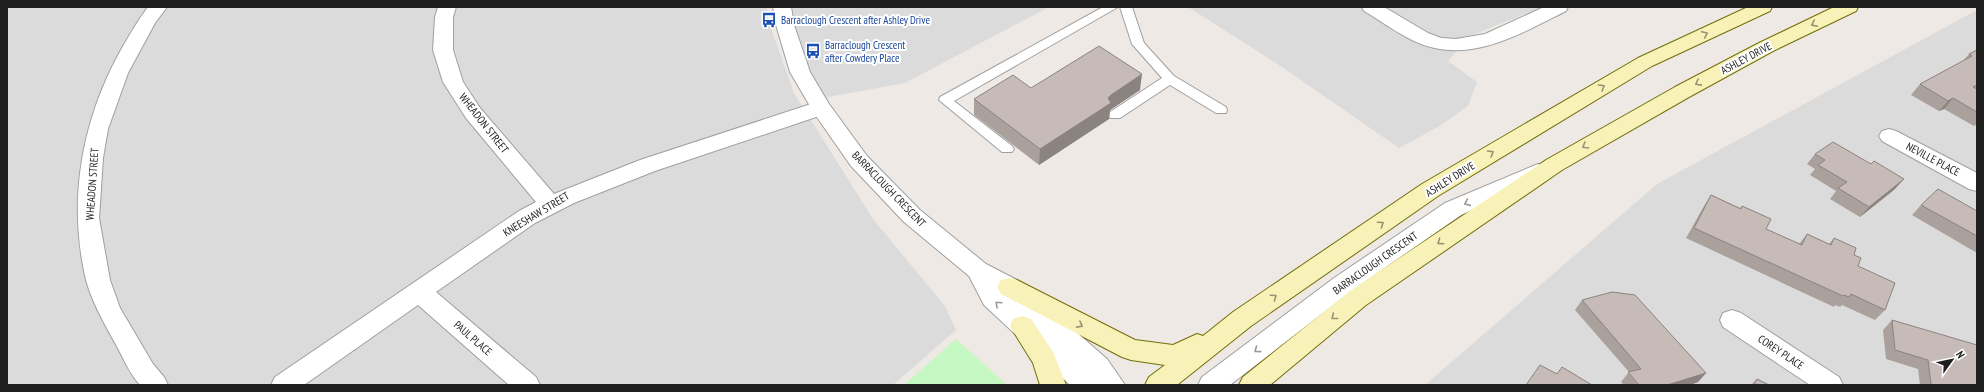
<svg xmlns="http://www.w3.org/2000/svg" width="1984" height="392" font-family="'PT Sans Narrow',sans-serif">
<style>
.residential{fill:#dcdbdb}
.park{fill:#c5f8c2}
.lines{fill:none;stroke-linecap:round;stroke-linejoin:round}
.service-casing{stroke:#9f9f9f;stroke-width:2}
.minor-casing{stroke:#9f9f9f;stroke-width:2}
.tertiary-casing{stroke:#9f9f9f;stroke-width:2}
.secondary-casing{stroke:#726f08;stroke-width:2}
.service{fill:#fff;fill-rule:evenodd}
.minor{fill:#fff;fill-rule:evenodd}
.tertiary{fill:#fff;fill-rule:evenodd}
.secondary{fill:#f8f2b9;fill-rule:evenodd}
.wall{fill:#aaa19d}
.shaded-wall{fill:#8b8380}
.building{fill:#c6bbb7;stroke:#8b8380}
.oneway{stroke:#969373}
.oneway2{stroke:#9a9a9a}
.labels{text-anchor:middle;stroke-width:4;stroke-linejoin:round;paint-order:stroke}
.transit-label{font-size:11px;fill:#164399;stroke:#fff;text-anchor:start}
.street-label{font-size:11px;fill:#1e1e1e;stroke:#fff}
</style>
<rect width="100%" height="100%" fill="#eee9e4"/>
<g class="residential">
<polygon points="7,7 767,7 768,20 794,93 873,219 945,306 956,330 893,385 7,385"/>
<polygon points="783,7 1049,7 905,83 816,99"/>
<polygon points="1188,7 1542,7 1468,37 1448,61 1477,82 1468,106 1438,127 1399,148 1282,67"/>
<polygon points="1977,10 1977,385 1425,385 1657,184"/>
</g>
<polygon class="park" points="956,339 1007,385 904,385"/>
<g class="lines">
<g class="service-casing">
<g id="service">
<polygon points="1103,7 1118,7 954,101 1012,146 1014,149 1012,152 1002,152 939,100 940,97"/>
<polygon points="1120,7 1132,7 1144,43 1174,76 1226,107 1227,110 1226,113 1216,113 1170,85 1120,118 1110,118 1108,115 1110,112 1162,78 1132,44"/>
</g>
</g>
<g class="minor-casing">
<g id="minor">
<path d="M148,7H167L155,23L128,73L108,129L103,158L99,218L110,280L120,308L153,364L164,377L168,385H140C129,373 123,357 115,343C104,323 92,302 86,280C67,200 82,119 122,48C130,34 138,20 148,7Z"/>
<polygon points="438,7 456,7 453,17 453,50 463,82 480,108 554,194 640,160 814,103 821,101 828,103 831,108 828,113 655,171 574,203 535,223 436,292 536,377 540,385 509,385 418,305 304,385 271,385 275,377 519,211 536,202 466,118 443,82 433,50 435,17"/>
<path d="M1362,7H1384L1428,33L1441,38L1456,39L1485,34L1544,7H1568L1566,11C1518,35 1467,66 1414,41C1397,33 1381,21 1364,11Z"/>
<polygon points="1889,129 1896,131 1977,173 1977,191 1969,189 1882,141 1879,136 1882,131"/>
<polygon points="1732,310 1741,313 1839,377 1843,385 1810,385 1723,327 1720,320 1723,313"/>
</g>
</g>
<g class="tertiary-casing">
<g id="tertiary">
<polygon points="773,7 791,7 794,25 810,72 829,104 867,156 920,210 986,264 1017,280 1107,359 1125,385 1070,385 984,305 969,276 904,222 851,166 814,113 790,72 776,25"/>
<polygon points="1538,164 1546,167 1549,172 1546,177 1461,215 1350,292 1230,385 1198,385 1202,377 1334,278 1445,203"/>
</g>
</g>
<g class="secondary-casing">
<g id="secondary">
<polygon points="1748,7 1772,7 1770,11 1652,66 1438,196 1251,326 1177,385 1145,385 1149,377 1165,365 1131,360 1122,357 1001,294 997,287 1001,280 1009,278 1017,280 1135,340 1173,345 1197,334 1203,336 1233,312 1422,184 1638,58"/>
<polygon points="1834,7 1858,7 1856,11 1773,51 1689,97 1562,170 1366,305 1270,385 1239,385 1243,377 1350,291 1546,160 1675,87 1759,43"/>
<polygon points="1022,316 1031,319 1053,352 1066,385 1040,385 1033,363 1010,326 1013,319"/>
</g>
</g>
<use href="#service" class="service"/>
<use href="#minor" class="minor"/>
<use href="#tertiary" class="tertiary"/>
<use href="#secondary" class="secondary"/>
</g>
<g class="wall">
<polygon points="1977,50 1977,124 1974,126 1944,109 1939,111 1911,95 1920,84 1963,61 1969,54"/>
<polygon points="1031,88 1140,90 1110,110 1109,119 1039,165 974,115 974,99"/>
<polygon points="1815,154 1895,189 1860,217 1830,199 1836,191 1810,175 1815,169 1807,164"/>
<polygon points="1711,195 1740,208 1742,206 1766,229 1799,244 1807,234 1829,244 1834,238 1854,255 1858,266 1885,310 1875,320 1842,305 1840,307 1835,305 1834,307 1686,238 1704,206"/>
<polygon points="1921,205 1977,211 1977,253 1912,215"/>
<polygon points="1582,300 1706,373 1698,382 1690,385 1624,385 1621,382 1629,372 1575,310"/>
<polygon points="1892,320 1977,385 1920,385 1918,369 1886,359 1883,330"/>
<polygon points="1757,379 1769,385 1751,385"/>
</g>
<g class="shaded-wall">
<polygon points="1142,74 1140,90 1110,110 1109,119 1039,165 1040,149 1108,98 1111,95"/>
<polygon points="1953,98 1944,109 1939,111 1948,101"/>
<polygon points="1904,179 1895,189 1860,217 1869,207"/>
<polygon points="1706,373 1698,382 1690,385 1667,385"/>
</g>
<g class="building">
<polygon points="1099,46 1142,74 1111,95 1108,98 1111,103 1040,149 974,99 1013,75 1031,88"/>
<polygon points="1977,50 1977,85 1973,87 1977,89 1977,112 1953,98 1948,101 1920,84 1972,56 1969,54"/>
<polygon points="1833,142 1871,164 1874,161 1904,179 1869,207 1838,188 1847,182 1818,165 1825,160 1815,154"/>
<polygon points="1938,189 1977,211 1977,236 1921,205"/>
<polygon points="1711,195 1741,209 1742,206 1771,219 1766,229 1802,245 1807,234 1831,245 1834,238 1856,248 1854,255 1861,258 1858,266 1895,283 1885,310 1851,294 1849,297 1844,295 1843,296 1694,228"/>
<polygon points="1612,292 1635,295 1706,373 1667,385 1639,385 1628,372 1641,369 1582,300"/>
<polygon points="1892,320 1977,345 1977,385 1935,385 1931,384 1928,360 1895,350"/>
<polygon points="1540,365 1557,374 1562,367 1592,385 1526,385"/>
<polygon points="1757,379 1769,385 1754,385"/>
</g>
<defs><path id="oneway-chevron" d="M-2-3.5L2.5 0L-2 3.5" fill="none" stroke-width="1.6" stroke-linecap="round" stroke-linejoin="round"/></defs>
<g class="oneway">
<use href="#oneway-chevron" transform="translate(1814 24) rotate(154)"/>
<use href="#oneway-chevron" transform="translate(1705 34) rotate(-25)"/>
<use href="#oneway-chevron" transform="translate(1698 83) rotate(152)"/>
<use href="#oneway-chevron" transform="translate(1602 87) rotate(-31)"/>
<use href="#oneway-chevron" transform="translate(1585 146) rotate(149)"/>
<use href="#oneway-chevron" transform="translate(1491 153) rotate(-31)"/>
<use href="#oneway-chevron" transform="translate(1381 224) rotate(-35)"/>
<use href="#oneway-chevron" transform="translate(1440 242) rotate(146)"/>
<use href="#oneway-chevron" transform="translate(1274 297) rotate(-35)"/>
<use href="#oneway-chevron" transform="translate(1334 317) rotate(141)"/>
<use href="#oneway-chevron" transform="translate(1080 325) rotate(28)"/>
</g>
<g class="oneway2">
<use href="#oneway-chevron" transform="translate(1467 203) rotate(156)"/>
<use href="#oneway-chevron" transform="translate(998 304) rotate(-137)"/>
<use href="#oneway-chevron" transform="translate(1257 350) rotate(143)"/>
</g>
<defs>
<g id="bus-bare" transform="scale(1.2)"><path d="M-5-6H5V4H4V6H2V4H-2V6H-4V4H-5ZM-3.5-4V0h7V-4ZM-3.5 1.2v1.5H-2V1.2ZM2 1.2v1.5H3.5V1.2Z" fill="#1a4fb4" stroke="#fff" stroke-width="2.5" paint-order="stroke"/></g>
</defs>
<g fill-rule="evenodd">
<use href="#bus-bare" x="769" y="20"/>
<use href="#bus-bare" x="813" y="51"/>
</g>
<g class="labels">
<g class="transit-label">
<text x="781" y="24">Barraclough Crescent after Ashley Drive</text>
<text x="825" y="49">Barraclough Crescent<tspan x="825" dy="13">after Cowdery Place</tspan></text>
</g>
<g class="street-label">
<text transform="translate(1746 58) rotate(-28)" y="4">ASHLEY DRIVE</text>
<text transform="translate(484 123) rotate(52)" y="4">WHEADON STREET</text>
<text transform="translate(1933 159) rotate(28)" y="4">NEVILLE PLACE</text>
<text transform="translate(1450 179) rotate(-32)" y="4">ASHLEY DRIVE</text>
<text transform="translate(92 184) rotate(-86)" y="4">WHEADON STREET</text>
<text transform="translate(889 189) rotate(46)" y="4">BARRACLOUGH CRESCENT</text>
<text transform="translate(536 214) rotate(-31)" y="4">KNEESHAW STREET</text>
<text transform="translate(1375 263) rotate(-35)" y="4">BARRACLOUGH CRESCENT</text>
<text transform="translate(473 338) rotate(41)" y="4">PAUL PLACE</text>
<text transform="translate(1781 352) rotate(34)" y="4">COREY PLACE</text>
</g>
</g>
<rect width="1984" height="392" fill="none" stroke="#1e1e1e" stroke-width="16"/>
<g transform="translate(1952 360) rotate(57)" stroke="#ffffff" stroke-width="3" paint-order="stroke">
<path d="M0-3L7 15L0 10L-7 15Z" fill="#1e1e1e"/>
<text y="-6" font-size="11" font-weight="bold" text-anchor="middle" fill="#1e1e1e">N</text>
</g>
</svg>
